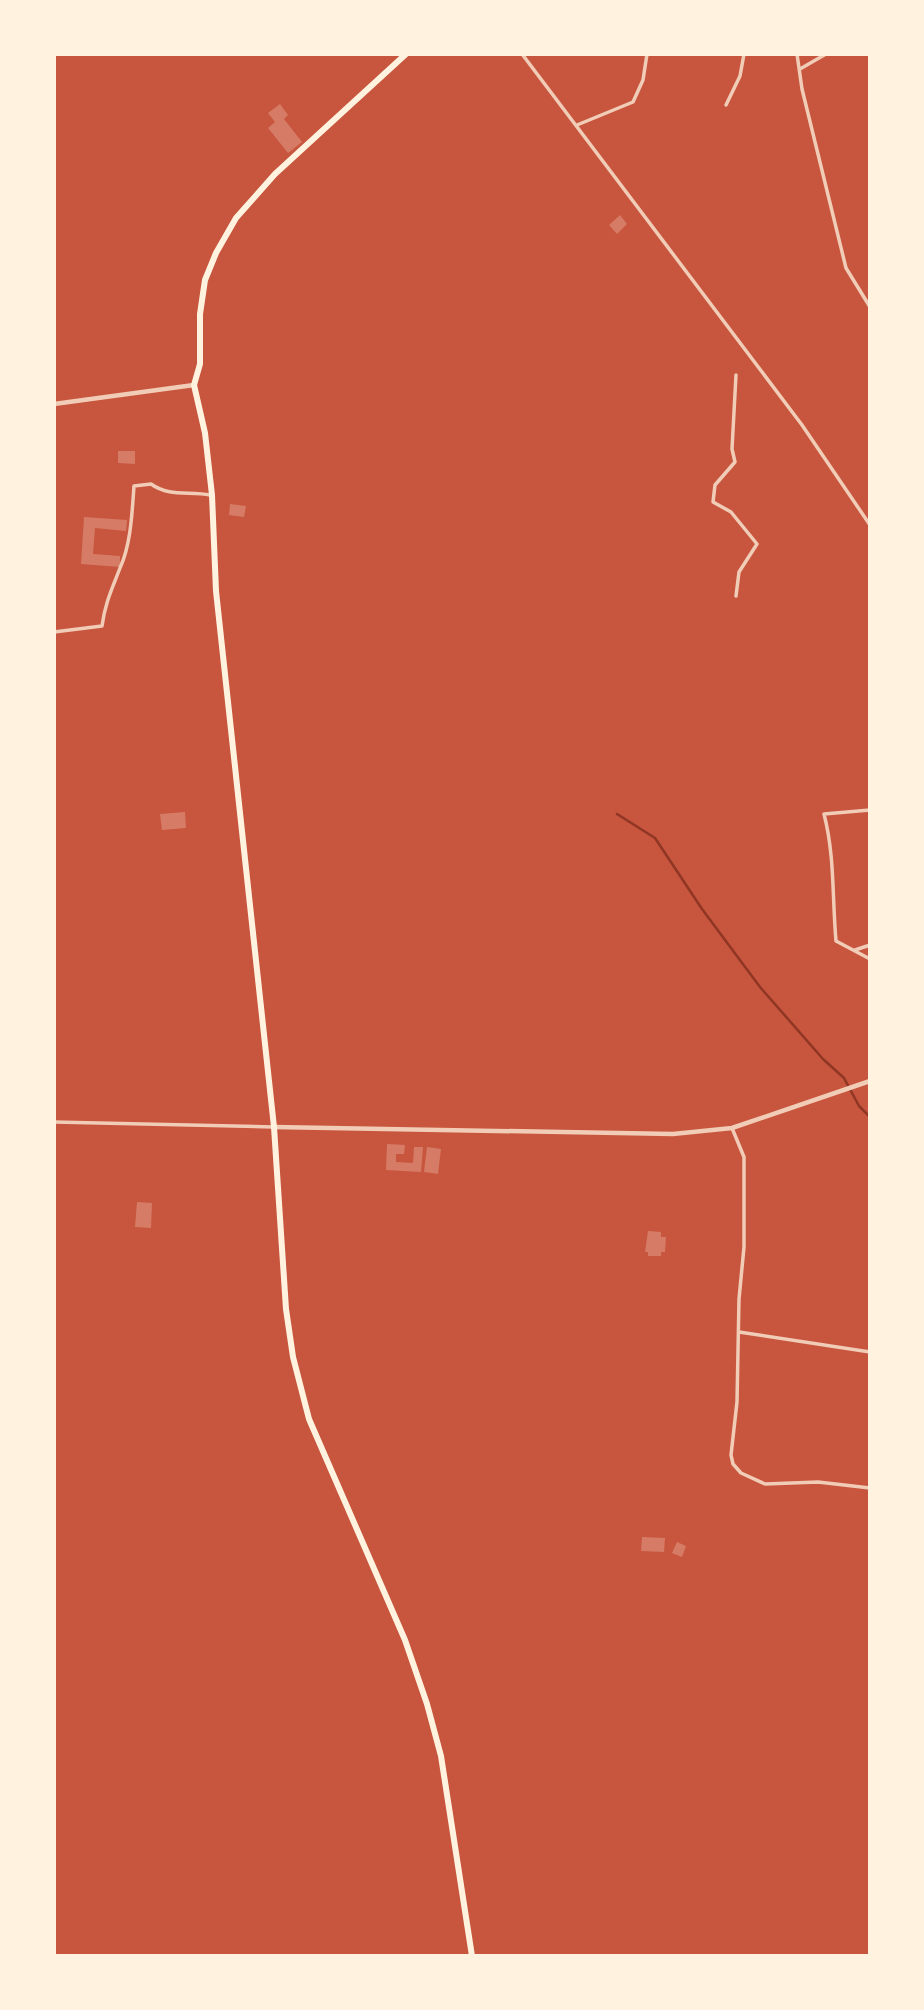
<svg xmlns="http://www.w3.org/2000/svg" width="924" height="2010" font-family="Helvetica,sans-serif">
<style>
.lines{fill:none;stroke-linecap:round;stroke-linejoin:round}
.stream{stroke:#8f3625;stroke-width:2.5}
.building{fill:#d67c66}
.minor{stroke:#f1ccb7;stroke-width:3.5}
.tertiary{stroke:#f1ccb7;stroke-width:4.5}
.trunk{stroke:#fff3e0;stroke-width:6}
</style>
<rect width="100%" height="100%" fill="#c8553d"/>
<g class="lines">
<polyline class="stream" points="617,814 655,838 702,909 760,987 823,1059 844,1078 859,1106 870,1117"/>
</g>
<g class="building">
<polygon points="280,104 288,115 284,119 302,142 288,153 268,128 275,122 268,113"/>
<polygon points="620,215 627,224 617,234 609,225"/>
<polygon points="118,451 135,451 135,464 118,463"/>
<polygon points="230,504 246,506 244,517 229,515"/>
<polygon points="84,517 127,520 126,531 95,528 93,554 120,556 120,567 81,564"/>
<polygon points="185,812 186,828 162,830 160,814"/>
<polygon points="387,1144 405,1145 404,1154 396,1154 396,1162 413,1163 414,1147 423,1147 421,1172 386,1170"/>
<polygon points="427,1147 441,1149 438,1174 424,1172"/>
<polygon points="137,1202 152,1203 151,1228 135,1227"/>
<polygon points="648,1231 661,1232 661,1237 666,1237 665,1252 661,1252 661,1256 648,1256 648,1252 645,1252"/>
<polygon points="642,1537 665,1538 664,1552 641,1551"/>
<polygon points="677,1542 686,1546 682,1557 672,1553"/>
</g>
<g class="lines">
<g class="minor">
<polyline points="522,54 802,425 870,525"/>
<polyline points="797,54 802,89 846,268 870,307"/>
<polyline points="800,69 826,54"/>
<polyline points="726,105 740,76 744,54"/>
<polyline points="577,125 633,102 643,80 647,54"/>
<polyline points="736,375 732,449 735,462 715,485 713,502 731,512 757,544 739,572 736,596"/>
<path d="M54,632L102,626C105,603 112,589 120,568C131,544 132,513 134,486L151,484C169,497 189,491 210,495"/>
<path d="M870,810L824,814C835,857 832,896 836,941L870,959"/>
<polyline points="855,950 870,945"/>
<polyline points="54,1122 273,1127"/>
<polyline points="732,1128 744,1157 744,1247 739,1299 737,1402 731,1455 733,1464 741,1473 765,1484 818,1482 870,1488"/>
<polyline points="739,1332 870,1352"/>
</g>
<g class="tertiary">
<polyline points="54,404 194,385"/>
<polyline points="274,1127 673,1134 732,1128 870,1081"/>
</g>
<polyline class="trunk" points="406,54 275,174 236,218 216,253 205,280 200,314 200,364 194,385 205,433 212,495 216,591 274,1127 286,1309 293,1357 309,1419 405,1640 427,1704 441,1756 472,1956"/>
</g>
<rect width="924" height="2010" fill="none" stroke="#fff3e0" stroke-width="112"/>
</svg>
